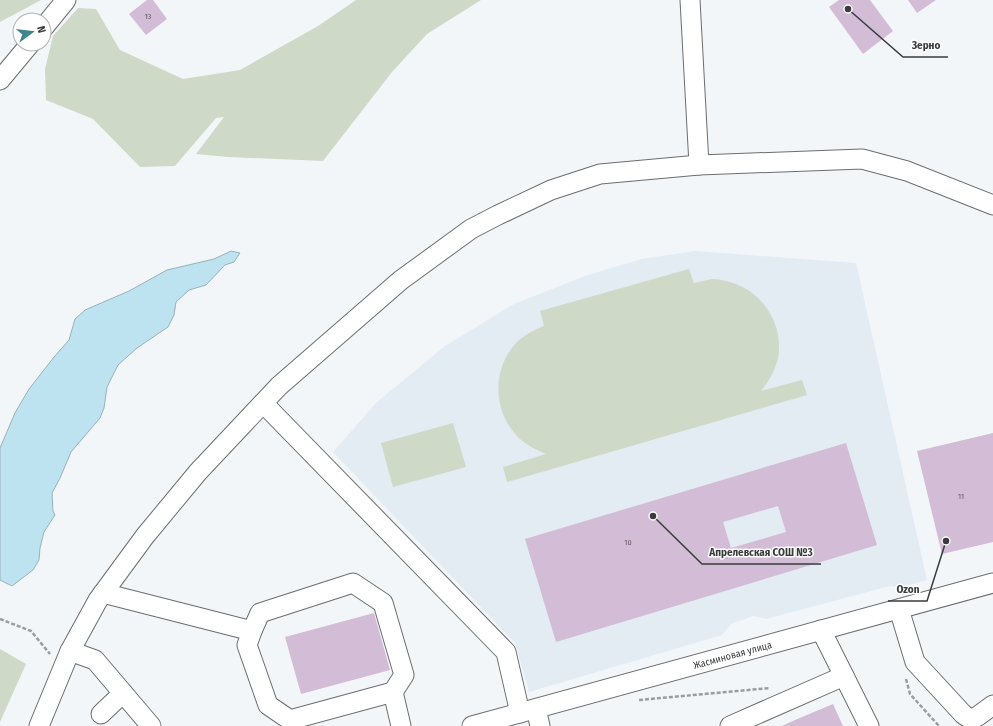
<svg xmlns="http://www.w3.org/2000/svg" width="993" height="726" font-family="'Fira Sans Condensed',sans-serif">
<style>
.built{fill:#e3ebf3}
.green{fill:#ced9c7}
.water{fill:#bde3f0;stroke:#96b1ba}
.building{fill:#d2bcd6;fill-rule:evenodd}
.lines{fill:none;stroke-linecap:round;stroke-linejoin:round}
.minor-casing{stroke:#6b6d70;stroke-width:21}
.path{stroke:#9a9c9e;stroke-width:2.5;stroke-dasharray:4 2;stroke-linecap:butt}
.minor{stroke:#fff;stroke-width:19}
.labels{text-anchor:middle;stroke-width:3;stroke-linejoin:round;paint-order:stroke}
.number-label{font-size:8px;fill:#605b62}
.street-label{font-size:10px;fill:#3a3b3c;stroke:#fff}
.leader{fill:none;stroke:#3a3b3c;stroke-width:1.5}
.callout-dot{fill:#3a3b3c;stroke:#fff;stroke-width:1.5}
.callout-label{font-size:11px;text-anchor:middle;font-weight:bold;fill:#3a3b3c;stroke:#fff;stroke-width:3;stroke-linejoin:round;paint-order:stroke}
</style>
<rect width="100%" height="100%" fill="#f3f6f9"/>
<polygon class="built" points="695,251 856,263 927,580 902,587 890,586 766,619 753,616 731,624 722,635 529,692 515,643 333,452 377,402 445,346 514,304 585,276 641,259"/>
<g class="green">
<polygon points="0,0 41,0 0,22"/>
<polygon points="356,0 481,0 427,34 392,72 323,161 228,157 196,154 224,117 216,118 175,166 140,167 93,119 46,100 45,69 53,36 78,8 96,9 120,50 183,79 240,70 318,26"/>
<path d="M689,269L694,283C699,282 706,280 712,279C719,279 726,281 733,283C764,293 784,326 778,358C775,371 769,381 761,391L802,380L807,395L507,482L503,467L546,454C537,450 528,446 520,439C493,414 491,370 516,343C524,335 534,330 544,326L540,311Z"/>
<polygon points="453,423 466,467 393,487 381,443"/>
<polygon points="0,649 26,664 0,722"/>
</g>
<polygon class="water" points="231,251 240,253 234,262 225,265 206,285 189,290 176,302 174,315 168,327 137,348 118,365 107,387 104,408 100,418 71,452 60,478 52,493 53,511 55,515 44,532 40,548 39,560 33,570 12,586 0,580 0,448 15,413 29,389 54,357 69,340 75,319 85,310 129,291 167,270 214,259"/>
<g class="building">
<polygon points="147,0 153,0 167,19 146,35 129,14"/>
<polygon points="839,0 870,0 893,31 863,54 829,7"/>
<polygon points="908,0 936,0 917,13"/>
<polygon points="993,433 993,542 942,554 917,451"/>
<path d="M846,443L877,545L556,642L525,539ZM778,506L786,532L731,548L723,522Z"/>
<polygon points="374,613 390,670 301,694 285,637"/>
<polygon points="833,704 843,726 782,726 795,720"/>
</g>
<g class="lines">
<g class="minor-casing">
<g id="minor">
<polyline points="690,0 699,165 862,159 907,171 993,205"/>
<polyline points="44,27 66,0"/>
<polyline points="0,80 30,44"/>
<polyline points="263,403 506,652 520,713"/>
<polygon points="353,583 383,603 404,675 393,692 290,720 268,705 247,645 252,631 260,613"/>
<polyline points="103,593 252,631"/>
<polyline points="899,609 915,662 963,714 967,717 973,719 978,716 993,705"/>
<polyline points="821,630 869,726"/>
<polyline points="70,651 95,660 151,726"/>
<polyline points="393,692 401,726"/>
<polyline points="536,709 540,726"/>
<polyline points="101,714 123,693"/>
<polyline points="39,726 70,651 98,600 145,536 198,472 279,386 401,280 471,229 498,215 551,190 600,174 699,165"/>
<path id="s1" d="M472,726L993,583"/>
<polyline points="730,726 844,676"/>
</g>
</g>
<g class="path">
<polyline points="0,619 31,631 50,654"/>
<polyline points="906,679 910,694 939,726"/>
<polyline points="639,700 770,688"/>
</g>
<use href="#minor" class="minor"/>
</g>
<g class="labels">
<g class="number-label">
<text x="148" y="19">13</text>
<text x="961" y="499">11</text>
<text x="628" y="545">10</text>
</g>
<g class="street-label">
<text dy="4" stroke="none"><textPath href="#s1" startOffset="270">Жасминовая улица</textPath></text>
</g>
</g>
<path class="leader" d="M848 9L903 57H948M653 516L702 564H821M946 541L927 601H888"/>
<g class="callout-dot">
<circle cx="848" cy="9" r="4"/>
<circle cx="653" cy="516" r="4"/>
<circle cx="946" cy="541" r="4"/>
</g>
<g class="callout-label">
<text x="926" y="49">Зерно</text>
<text x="761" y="556">Апрелевская СОШ №3</text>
<text x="908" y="593">Ozon</text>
</g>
<g transform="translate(32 32) rotate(75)"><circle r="19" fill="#ffffff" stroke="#b0b1b1"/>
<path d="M0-3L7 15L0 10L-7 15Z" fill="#3e868c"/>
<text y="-6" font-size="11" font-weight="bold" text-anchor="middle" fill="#3a3b3c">N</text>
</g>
</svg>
